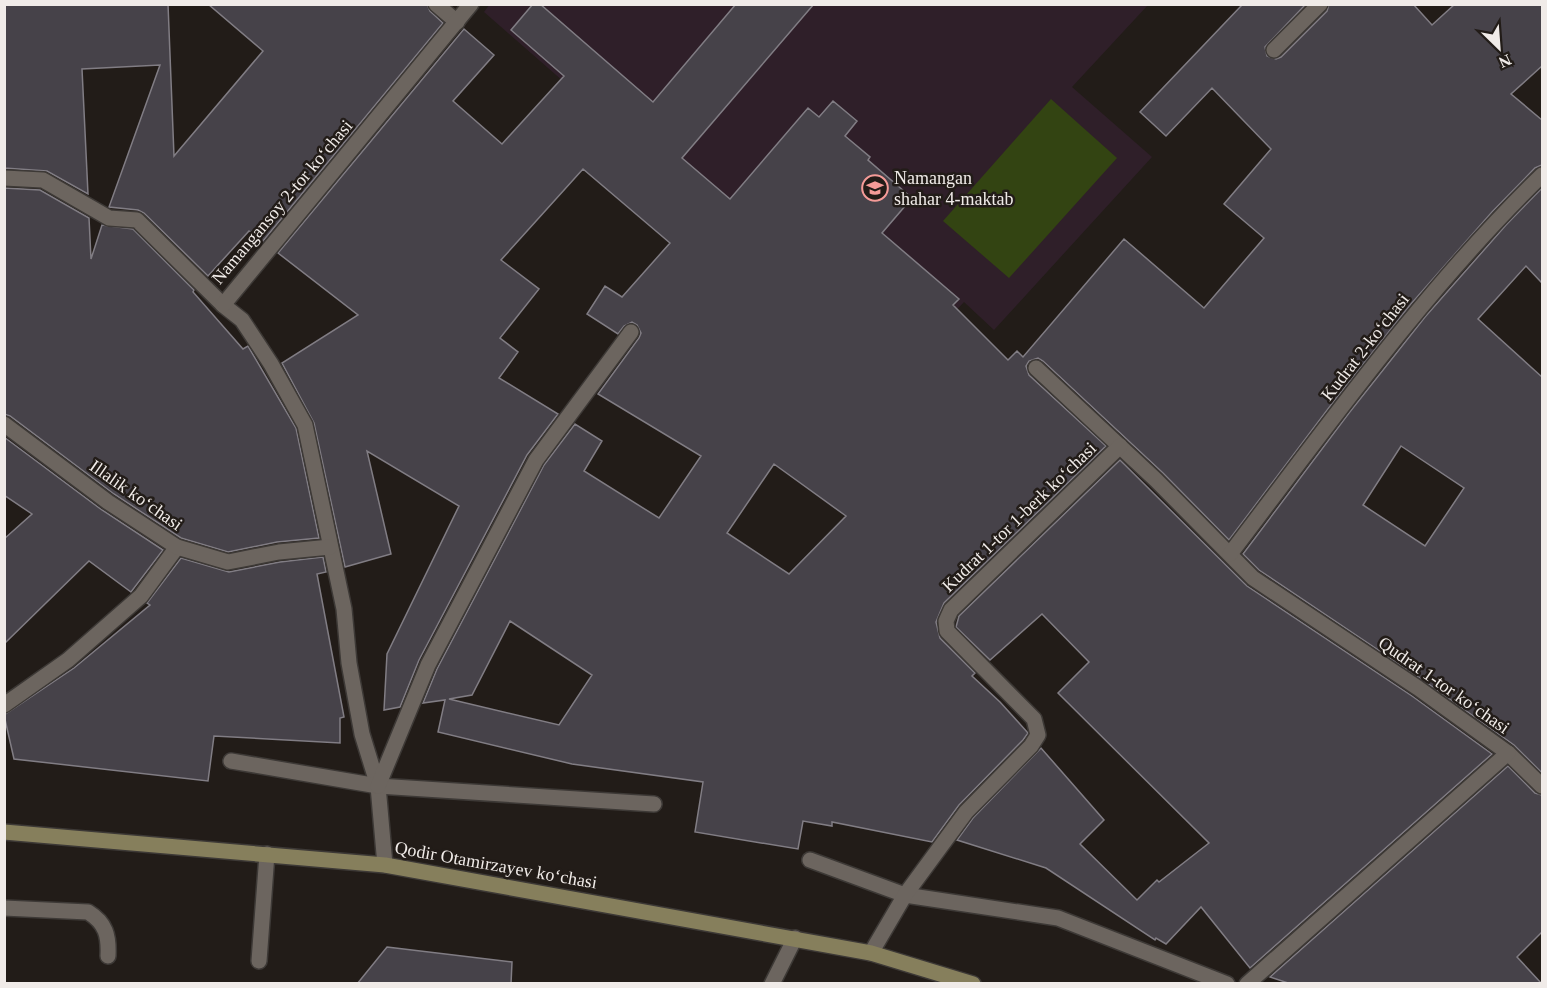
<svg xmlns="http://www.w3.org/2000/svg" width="1547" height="988" font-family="'Times New Roman',serif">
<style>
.education{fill:#2f1f29}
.green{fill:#334412}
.building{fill:#464249;stroke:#817d84;stroke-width:1.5;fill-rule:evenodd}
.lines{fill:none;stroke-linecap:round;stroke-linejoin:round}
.lane-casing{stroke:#3d3936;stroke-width:18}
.street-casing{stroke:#3d3936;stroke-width:18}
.secondary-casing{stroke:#3d3936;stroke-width:18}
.lane{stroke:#6c655f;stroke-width:15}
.street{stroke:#6c655f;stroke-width:15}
.secondary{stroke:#867f5c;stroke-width:15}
.labels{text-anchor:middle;stroke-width:5;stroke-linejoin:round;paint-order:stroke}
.poi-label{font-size:18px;fill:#f0ebe8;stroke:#221c18;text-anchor:start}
.street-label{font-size:18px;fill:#f0ebe8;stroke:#221c18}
</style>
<rect width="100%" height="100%" fill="#221c18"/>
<polygon class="education" points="490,4 1148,5 1072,87 1152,157 994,330 964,302 897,373 484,12"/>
<polygon class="green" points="1051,99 1117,158 1009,278 943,221"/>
<g class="building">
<polygon points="4,4 168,4 174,156 263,51 208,4 427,4 430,11 443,23 263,241 249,231 208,276 144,213 138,210 109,207 160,65 82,69 88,194 47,171 4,168"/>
<path d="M533,4H540L653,102L736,4H814L682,158L730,199L808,108L819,117L833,101L857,121L845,136L870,157L868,160L912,198L882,233L959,299L953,305L1008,360L1017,351L1023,357L1124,239L1204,308L1264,238L1224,204L1271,149L1212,88L1166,136L1140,112L1242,5L1306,4L1265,47L1267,56L1276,59L1281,57L1327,11L1329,4H1413L1432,25L1455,4H1542V66L1511,94L1542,120V165L1535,168L1492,212L1411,304L1334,401L1229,540L1163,473L1043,361L1038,358L1029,361L1026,366L1029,375L1106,446L944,603L936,622L940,638L975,673L972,676L1000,702L1028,733L1023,740L959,805L932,842L832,822V826L803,821L798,849L695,832L703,782L572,764L438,732L445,700L423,703L437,669L544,465L575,424L602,441L584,471L659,518L701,456L598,394L639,338L641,333L637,325L632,322L624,326L618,334L587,314L605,286L622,297L670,243L583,169L501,260L539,289L500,338L518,352L499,378L558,414L527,455L419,660L400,707L384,710L387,654L459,506L367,451L391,554L345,567L314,423L282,363L358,315L278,253L464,29L494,55L453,101L502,144L564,76L511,30ZM774,464L846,516L789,574L727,533ZM510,621L592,675L559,725L449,699L472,695Z"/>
<polygon points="4,188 40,190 89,218 91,259 102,225 133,229 194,290 193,292 243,349 248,346 296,428 319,538 277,542 228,552 181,538 114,494 10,416 4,414"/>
<path d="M1542,188V283L1526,266L1478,319L1542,377V773L1514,745L1423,680L1259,570L1243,554L1349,413L1425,317L1506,225ZM1401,446L1464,488L1425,546L1363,505Z"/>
<polygon points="4,437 102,510 163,550 131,592 89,561 4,644 4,539 32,514 4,495"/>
<polygon points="1120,460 1247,586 1412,696 1492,754 1250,968 1201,907 1166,944 1156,938 1155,940 1046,868 957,840 973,818 1041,748 1104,820 1080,844 1137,900 1157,880 1159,882 1209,843 1058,693 1089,662 1042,614 990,660 956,627 959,616"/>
<polygon points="323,557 326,572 317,574 344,717 340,718 340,743 214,736 208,781 14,759 4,715 74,668 150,605 147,603 181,558 229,572 280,562"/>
<polygon points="1508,766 1535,793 1542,795 1542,932 1517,957 1542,984 1291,984 1270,977"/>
<polygon points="387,947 512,962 511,984 357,984"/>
</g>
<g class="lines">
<g class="lane-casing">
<g id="lane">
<polyline points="4,705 68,660 141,596 177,547"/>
<polyline points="810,860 905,895 1058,918 1227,984"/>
<path d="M4,908L88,912C106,923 109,936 108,956"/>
<polyline points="259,961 267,854"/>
</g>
</g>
<g class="street-casing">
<g id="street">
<polyline points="436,4 457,22"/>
<polyline points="1274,50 1320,4"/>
<polyline points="4,178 43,180 109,218 137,220 223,305 242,320 271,364 305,425 344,609 349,663 362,734 378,786 385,865"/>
<polyline points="223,305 471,4"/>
<polyline points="1036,368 1156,480 1253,578 1418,688 1508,753 1542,786"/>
<polyline points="4,424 108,502 177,547 228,562 279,552 330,547"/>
<path d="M1230,554C1329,424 1425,289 1542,175"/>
<polyline points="231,761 378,786 654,804"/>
<polyline points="378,786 428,665 536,460 631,332"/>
<polyline points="871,953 905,895 966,812 1031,746 1038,735 1034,719 947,631 946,621 951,610 1120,446"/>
<polyline points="772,984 795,938"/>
<polyline points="1247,984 1508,753"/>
</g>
</g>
<g class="secondary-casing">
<polyline id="secondary" points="4,832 385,865 871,953 973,984"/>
</g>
<use href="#lane" class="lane"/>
<use href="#street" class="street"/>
<use href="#secondary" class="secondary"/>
</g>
<defs>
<g id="school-ring" transform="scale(1.35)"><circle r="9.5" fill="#221c18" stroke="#f59b98" stroke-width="1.5"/><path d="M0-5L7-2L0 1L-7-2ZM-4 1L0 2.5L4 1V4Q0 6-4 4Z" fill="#f59b98"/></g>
</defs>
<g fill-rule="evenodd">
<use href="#school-ring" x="875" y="188"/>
</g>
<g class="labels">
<g class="poi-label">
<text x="894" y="184">Namangan<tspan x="894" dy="21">shahar 4-maktab</tspan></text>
</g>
<g class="street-label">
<text transform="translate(282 202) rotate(-50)" y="6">Namangansoy 2-tor koʻchasi</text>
<text transform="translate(1365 347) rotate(-52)" y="6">Kudrat 2-koʻchasi</text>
<text transform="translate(136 495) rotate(35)" y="6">Illalik koʻchasi</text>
<text transform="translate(1019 517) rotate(-44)" y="6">Kudrat 1-tor 1-berk koʻchasi</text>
<text transform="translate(1444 685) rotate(35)" y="6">Qudrat 1-tor koʻchasi</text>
<text transform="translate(496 865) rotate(10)" y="6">Qodir Otamirzayev koʻchasi</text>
</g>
</g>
<rect width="1547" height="988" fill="none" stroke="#f0ebe8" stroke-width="12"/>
<g transform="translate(1499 48) rotate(155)" stroke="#221c18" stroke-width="4.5" paint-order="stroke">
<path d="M0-4.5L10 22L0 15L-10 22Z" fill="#f0ebe8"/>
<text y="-9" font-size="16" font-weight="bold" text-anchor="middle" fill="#f0ebe8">N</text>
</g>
</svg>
